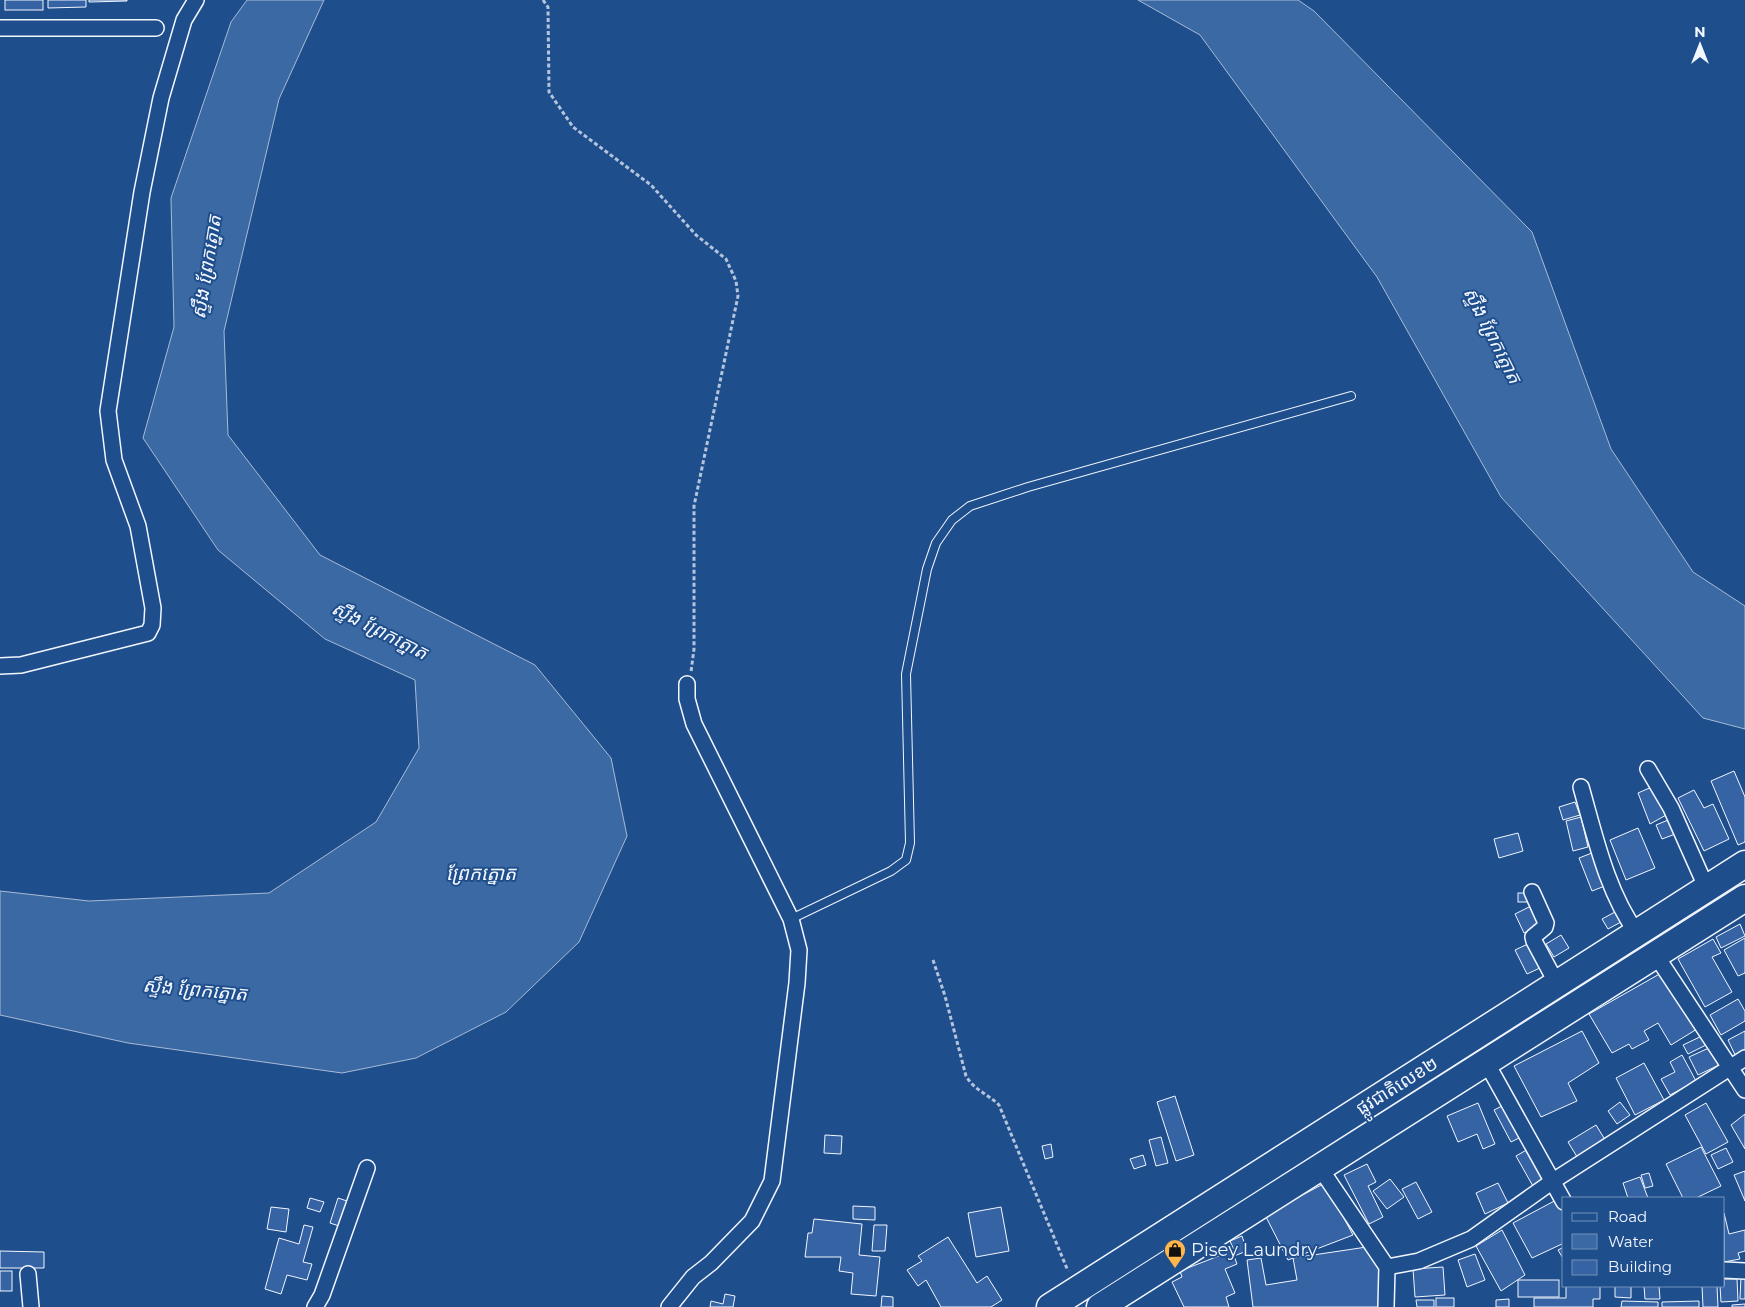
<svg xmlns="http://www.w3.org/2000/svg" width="1745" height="1307" font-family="Montserrat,'Noto Sans Khmer',sans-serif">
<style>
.water{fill:#3b69a3;stroke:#a8bbd7}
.building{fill:#3563a3;stroke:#f2f6ff}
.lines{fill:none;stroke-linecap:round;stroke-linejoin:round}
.lane-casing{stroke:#f2f6ff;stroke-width:10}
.street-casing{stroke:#f2f6ff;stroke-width:18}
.highway-casing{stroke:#f2f6ff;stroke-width:29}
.path{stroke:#b3c4dc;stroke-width:3;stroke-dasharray:4 2.5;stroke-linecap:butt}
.lane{stroke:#1f4e8c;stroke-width:8}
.street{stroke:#1f4e8c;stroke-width:15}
.highway{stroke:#1f4e8c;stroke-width:26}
.labels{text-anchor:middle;stroke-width:4;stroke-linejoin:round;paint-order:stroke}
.street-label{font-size:18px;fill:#f2f6ff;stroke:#1f4e8c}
.poi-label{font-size:18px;fill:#f2f6ff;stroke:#1f4e8c;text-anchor:start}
.water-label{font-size:19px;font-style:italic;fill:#f2f6ff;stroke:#1f4e8c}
</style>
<rect width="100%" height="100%" fill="#1f4e8c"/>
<g class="water">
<polygon points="247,0 324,0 279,99 224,331 228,435 320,555 535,665 611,758 627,836 579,942 506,1012 416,1058 342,1073 128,1043 0,1015 0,891 89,901 269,893 376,822 419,748 415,680 325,639 218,550 143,438 174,327 171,198 231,22"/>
<polygon points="1138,0 1298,0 1314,11 1532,232 1611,449 1693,572 1745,606 1745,729 1703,718 1501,497 1377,277 1200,35"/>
</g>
<g class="building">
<rect x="5" y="0" width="38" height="10"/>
<polygon points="48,0 86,0 86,7 48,8"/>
<polygon points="89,0 127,0 127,1 89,2"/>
<polygon points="1734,771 1745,797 1745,842 1738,845 1711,781"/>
<polygon points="1654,786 1668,814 1650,824 1638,793"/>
<polygon points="1694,790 1704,808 1713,804 1729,839 1704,851 1678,798"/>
<polygon points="1575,802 1580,815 1563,820 1559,807"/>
<polygon points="1581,817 1588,847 1573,851 1566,821"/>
<polygon points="1673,818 1678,833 1662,839 1656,825"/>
<polygon points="1638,828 1655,868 1626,880 1610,840"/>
<polygon points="1518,833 1523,851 1499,858 1494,839"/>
<polygon points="1597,851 1610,884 1592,891 1579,858"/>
<rect x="1518" y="893" width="13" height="9"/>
<polygon points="1533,905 1543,924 1524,933 1515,914"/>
<polygon points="1615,912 1621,922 1608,929 1602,919"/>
<polygon points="1740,924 1745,936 1721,948 1716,937"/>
<polygon points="1561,935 1569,948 1554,957 1546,944"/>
<polygon points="1745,938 1745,973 1738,976 1724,950"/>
<polygon points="1713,939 1721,953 1712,957 1732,992 1705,1007 1678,959"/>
<polygon points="1530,943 1542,967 1527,974 1515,950"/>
<polygon points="1663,972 1697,1029 1671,1045 1658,1023 1644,1031 1649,1040 1632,1049 1629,1044 1612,1053 1589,1014"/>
<polygon points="1738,999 1745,1011 1745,1021 1721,1035 1710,1015"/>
<polygon points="1582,1031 1599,1063 1568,1083 1577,1101 1541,1117 1514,1066"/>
<polygon points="1745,1031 1745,1054 1737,1059 1728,1040"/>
<polygon points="1706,1034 1710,1043 1688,1054 1683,1045"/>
<polygon points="1711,1047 1719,1065 1698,1075 1689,1057"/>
<polygon points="1682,1055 1696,1081 1670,1095 1661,1079 1675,1072 1670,1062"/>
<polygon points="1644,1063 1664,1100 1635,1115 1616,1078"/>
<polygon points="1175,1096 1194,1155 1176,1161 1157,1102"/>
<polygon points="1620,1102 1630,1115 1617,1124 1608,1111"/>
<polygon points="1478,1103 1495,1144 1483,1149 1477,1134 1458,1142 1447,1116"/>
<polygon points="1706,1103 1728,1142 1706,1154 1685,1115"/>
<polygon points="1506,1104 1523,1136 1511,1142 1494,1110"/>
<polygon points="1745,1114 1745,1149 1731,1125"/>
<polygon points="1596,1125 1607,1143 1579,1160 1568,1142"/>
<polygon points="825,1135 842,1136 841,1154 824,1153"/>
<polygon points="1161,1137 1168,1163 1156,1166 1149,1140"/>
<polygon points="1051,1144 1053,1157 1045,1159 1042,1146"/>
<polygon points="1701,1147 1721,1186 1696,1198 1683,1198 1666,1164"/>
<polygon points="1530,1148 1548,1180 1534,1188 1516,1156"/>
<polygon points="1726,1148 1733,1162 1718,1169 1711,1155"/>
<polygon points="1143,1155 1146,1165 1134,1169 1130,1159"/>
<polygon points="1367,1164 1376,1182 1368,1186 1383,1217 1369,1224 1344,1175"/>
<polygon points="1745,1171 1745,1201 1734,1175"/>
<polygon points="1649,1173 1653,1186 1645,1188 1641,1175"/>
<polygon points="1640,1177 1648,1198 1628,1198 1623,1183"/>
<polygon points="1390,1179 1404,1197 1387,1209 1373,1191"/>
<polygon points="1416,1182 1432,1212 1418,1219 1402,1189"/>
<polygon points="1325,1183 1353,1235 1288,1260 1265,1215"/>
<polygon points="1498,1183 1508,1203 1485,1214 1476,1193"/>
<polygon points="310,1198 324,1202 320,1212 307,1208"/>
<polygon points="338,1198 347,1201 339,1226 330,1223"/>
<polygon points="1558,1199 1564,1209 1564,1243 1532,1258 1513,1223"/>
<polygon points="853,1206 875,1207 875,1220 853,1219"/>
<polygon points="271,1207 289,1209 286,1232 267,1229"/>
<polygon points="1001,1207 1009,1251 976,1257 968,1213"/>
<polygon points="1724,1213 1729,1234 1745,1230 1745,1251 1738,1253 1740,1259 1724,1262"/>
<polygon points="814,1219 862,1224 859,1255 880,1257 876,1296 851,1294 853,1273 839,1271 841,1257 805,1257 808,1233 812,1233"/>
<polygon points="304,1225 313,1227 303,1262 312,1264 307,1280 287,1275 281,1294 265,1289 279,1238 299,1244"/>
<polygon points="874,1225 887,1225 885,1251 872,1251"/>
<polygon points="1502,1230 1525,1275 1501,1291 1476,1246"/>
<polygon points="1242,1236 1247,1251 1234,1256 1237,1264 1225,1269 1235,1293 1226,1297 1229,1307 1184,1307 1172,1282 1182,1277 1180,1271 1234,1250 1230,1241"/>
<polygon points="948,1237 977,1283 987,1276 1002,1300 991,1307 941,1307 926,1280 918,1286 907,1270 922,1261 918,1256"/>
<polygon points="1380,1245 1390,1307 1253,1307 1247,1260 1261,1258 1266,1285 1297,1280 1293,1258"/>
<polygon points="1564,1247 1564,1260 1558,1250"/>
<polygon points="0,1251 44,1252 44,1268 0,1268"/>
<polygon points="1475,1254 1485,1280 1467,1287 1458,1260"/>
<polygon points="1443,1267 1445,1295 1415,1297 1413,1269"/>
<rect x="0" y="1271" width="12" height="20"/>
<polygon points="1741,1276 1745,1276 1745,1299 1740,1299"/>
<polygon points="1724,1279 1737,1279 1738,1301 1721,1302 1720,1286 1724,1286"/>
<rect x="1518" y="1280" width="41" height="17"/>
<polygon points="1566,1286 1600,1286 1600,1299 1593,1299 1593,1307 1534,1307 1534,1298 1566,1298"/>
<polygon points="1615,1286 1631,1286 1631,1298 1615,1297"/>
<polygon points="1644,1286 1659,1286 1660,1299 1645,1299"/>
<polygon points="1702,1286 1717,1286 1718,1307 1703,1307"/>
<polygon points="725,1294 735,1296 733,1307 710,1307 711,1301 723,1304"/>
<polygon points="882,1296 893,1297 893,1307 881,1307"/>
<rect x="1436" y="1298" width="18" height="9"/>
<polygon points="1509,1299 1509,1307 1496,1307 1496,1300"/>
<polygon points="1416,1300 1434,1300 1434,1307 1417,1307"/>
<polygon points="1622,1301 1658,1302 1658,1307 1621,1307"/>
<polygon points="1699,1301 1699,1307 1662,1307 1662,1302"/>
<polygon points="1745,1304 1745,1307 1732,1307 1732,1305"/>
</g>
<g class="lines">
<g class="lane-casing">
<polyline id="lane" points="791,919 891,871 906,860 910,843 906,674 927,569 936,543 952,520 970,506 1028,487 1351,396"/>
</g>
<g class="street-casing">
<g id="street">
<polyline points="0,28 156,28"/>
<polyline points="0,666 21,665 148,633 152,625 153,608 138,526 114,460 108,411 142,192 161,98 184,20 196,0"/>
<polyline points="1648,769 1671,808 1707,889"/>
<path d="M1581,787C1595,836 1607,892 1637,933"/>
<polyline points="1532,892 1546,923 1545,927 1533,937 1534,941 1557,984"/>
<polyline points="1655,954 1745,1090"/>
<polyline points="1486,1062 1564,1202"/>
<polyline points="1320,1168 1387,1267 1386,1307"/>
<polyline points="1387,1267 1419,1261 1471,1239 1553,1181 1745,1058"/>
<polyline points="1724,1270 1745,1271"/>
<polyline points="28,1274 31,1307"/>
<polyline points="315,1307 322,1295 367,1168"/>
<polyline points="669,1307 693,1277 711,1263 752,1221 772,1181 797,983 799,950 791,919 694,724 687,699 687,684"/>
</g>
</g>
<g class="highway-casing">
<g id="highway">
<polyline points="1050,1307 1745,864"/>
<polyline points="1100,1307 1745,898"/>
</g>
</g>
<g class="path">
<polyline points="543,0 548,7 549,92 573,127 651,185 696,235 726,259 736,281 738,296 694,506 694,649 691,672"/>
<path d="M933,960L945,996L966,1076C974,1090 988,1094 999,1105L1068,1271"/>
</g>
<use href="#lane" class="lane"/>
<use href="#street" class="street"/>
<use href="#highway" class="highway"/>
</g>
<defs>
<g id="shop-pin" transform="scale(1.125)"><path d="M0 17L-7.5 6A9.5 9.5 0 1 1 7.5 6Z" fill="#ffb74d" stroke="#1f4e8c"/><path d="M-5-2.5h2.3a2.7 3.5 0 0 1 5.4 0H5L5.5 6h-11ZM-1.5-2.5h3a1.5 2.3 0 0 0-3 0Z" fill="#111"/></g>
</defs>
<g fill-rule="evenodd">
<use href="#shop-pin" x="1175" y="1250"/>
</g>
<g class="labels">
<g class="street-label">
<text transform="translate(1397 1086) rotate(-32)" y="6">ផ្លូវជាតិលេខ២</text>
</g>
<g class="poi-label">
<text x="1191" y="1256">Pisey Laundry</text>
</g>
<g class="water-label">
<text transform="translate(206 267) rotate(-81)" y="7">ស្ទឹង ព្រែកត្នោត</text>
<text transform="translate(1493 335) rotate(63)" y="7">ស្ទឹង ព្រែកត្នោត</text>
<text transform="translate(380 630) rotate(27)" y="7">ស្ទឹង ព្រែកត្នោត</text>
<text x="481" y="880">ព្រែកត្នោត</text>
<text transform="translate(195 989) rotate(5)" y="7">ស្ទឹង ព្រែកត្នោត</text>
</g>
</g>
<rect x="1562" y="1197" width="162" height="90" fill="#1f4e8c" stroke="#7391ba"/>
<rect x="1572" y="1213" width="25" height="8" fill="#1f4e8c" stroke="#7391ba"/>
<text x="1608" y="1222" font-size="15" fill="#f2f6ff">Road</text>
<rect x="1572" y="1234" width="25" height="15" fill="#3b69a3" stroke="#7391ba"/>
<text x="1608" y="1247" font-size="15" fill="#f2f6ff">Water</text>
<rect x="1572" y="1260" width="25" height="15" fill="#3563a3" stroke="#7391ba"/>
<text x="1608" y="1272" font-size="15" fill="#f2f6ff">Building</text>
<g transform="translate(1700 45)" stroke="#1f4e8c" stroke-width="4" paint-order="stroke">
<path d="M0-4L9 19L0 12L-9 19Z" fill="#f2f6ff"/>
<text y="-8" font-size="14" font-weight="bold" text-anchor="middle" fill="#f2f6ff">N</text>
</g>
</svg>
